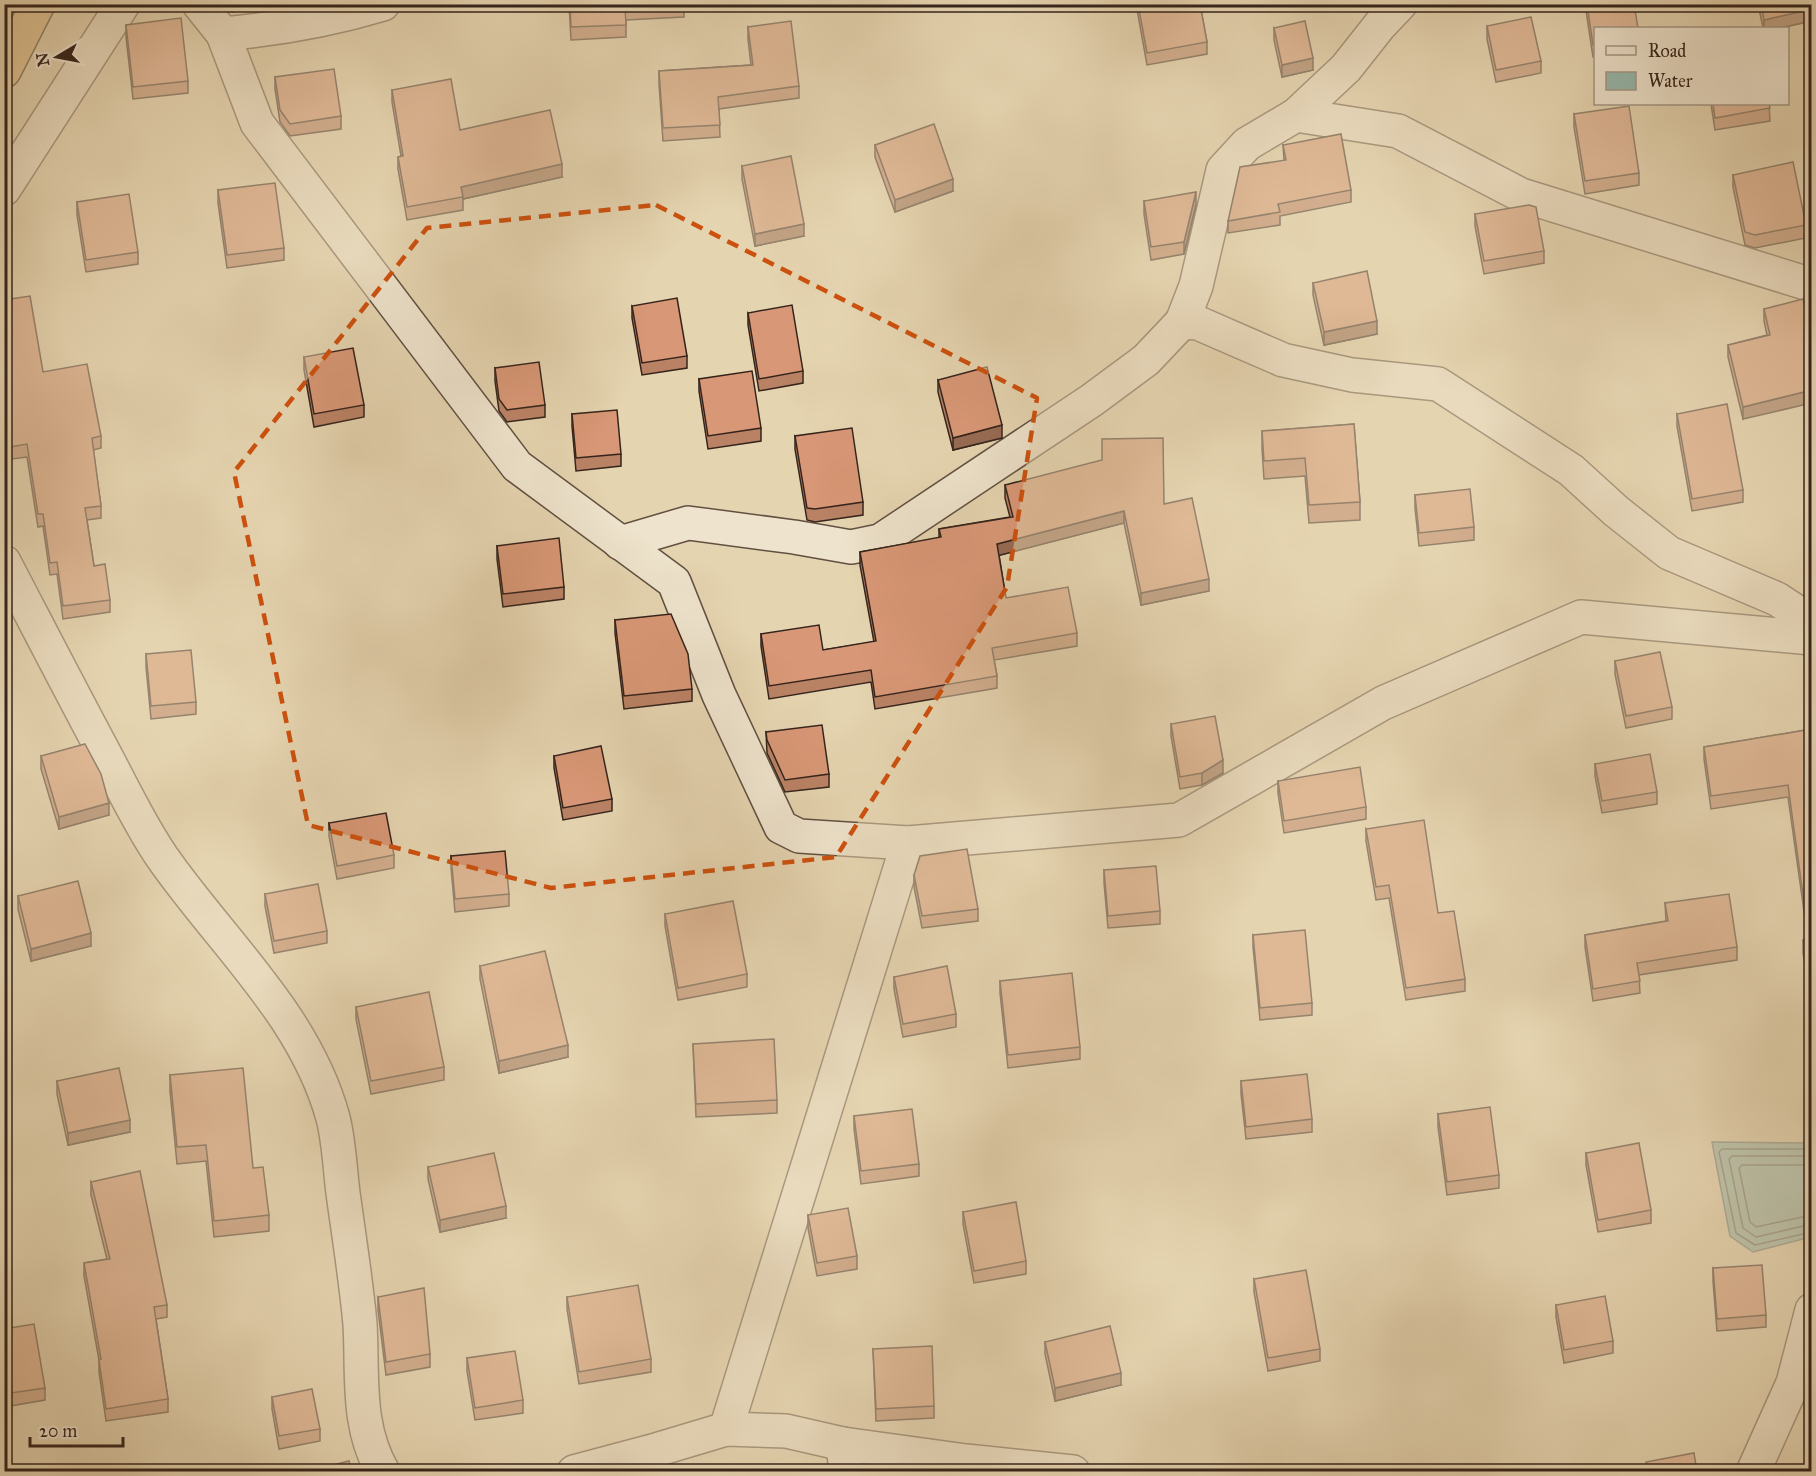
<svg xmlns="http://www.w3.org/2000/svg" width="1816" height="1476" font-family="'IM FELL Great Primer',serif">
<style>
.water{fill:#96b8ad;stroke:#6f7d73;stroke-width:1.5}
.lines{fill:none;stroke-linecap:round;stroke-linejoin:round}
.shore{stroke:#666e64;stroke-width:1.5}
.minor-casing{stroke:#615041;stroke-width:36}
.tertiary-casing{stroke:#615041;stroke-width:36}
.trunk-casing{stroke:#35241c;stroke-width:36}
.minor{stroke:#eee3cc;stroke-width:33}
.tertiary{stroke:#eee3cc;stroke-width:33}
.trunk{stroke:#e2ba78;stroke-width:33}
.wall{fill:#ba8265;stroke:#35241c;stroke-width:1.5}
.shaded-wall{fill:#976a53;stroke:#35241c;stroke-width:1.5}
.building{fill:#d89776;stroke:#35241c;stroke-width:1.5}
.marked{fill:none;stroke:#cd510e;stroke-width:4.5;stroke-dasharray:12 8;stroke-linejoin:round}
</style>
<rect width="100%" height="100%" fill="#e5d4b0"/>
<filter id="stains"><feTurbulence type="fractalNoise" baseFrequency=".00333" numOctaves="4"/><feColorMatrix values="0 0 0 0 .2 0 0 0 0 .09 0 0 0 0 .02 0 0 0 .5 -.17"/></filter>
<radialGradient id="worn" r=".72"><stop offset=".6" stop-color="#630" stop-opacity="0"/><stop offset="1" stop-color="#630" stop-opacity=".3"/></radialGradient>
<polygon class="water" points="1712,1142 1811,1143 1811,1237 1753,1252 1730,1236"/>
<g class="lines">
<g class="shore">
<polyline points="1812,1149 1722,1149 1719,1152 1736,1233 1755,1245 1812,1232"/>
<polyline points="1812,1156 1732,1156 1729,1159 1743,1228 1756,1237 1812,1224"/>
<polyline points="1812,1165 1742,1165 1739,1168 1750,1222 1756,1227 1812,1215"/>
</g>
<g class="minor-casing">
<g id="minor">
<path d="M199,4L223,34C278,29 330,20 383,4"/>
<polyline points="223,34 257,123 517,466 674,582 719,695 781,827 799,836 908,843 1179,820 1383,703 1581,617 1812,638"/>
<polyline points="1296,115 1398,131 1521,195 1812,285"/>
<polyline points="1182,322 1196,286 1223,170 1247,144 1296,115 1346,68 1380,25 1400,4"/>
<polyline points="620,543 688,523 794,537 851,547 880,541 1092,400 1146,360 1182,322 1198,323 1283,360 1352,375 1438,384 1571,470 1616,511 1669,553 1777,599 1812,622"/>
<path d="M4,562C39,629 74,697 110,764C126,795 142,828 162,857C221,942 305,1015 333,1118C339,1141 340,1169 343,1193C349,1237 356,1280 360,1324C363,1375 356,1426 383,1472"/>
<polyline points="726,1429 908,843"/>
<polyline points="843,1444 846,1472"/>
<polyline points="574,1472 649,1452 726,1429 786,1431 843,1444 966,1461 1073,1472"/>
<polyline points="1753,1472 1793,1383 1812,1310"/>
</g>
</g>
<g class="tertiary-casing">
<polyline id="tertiary" points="4,189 123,4"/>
</g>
<g class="trunk-casing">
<polyline id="trunk" points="4,71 38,4"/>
</g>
<use href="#minor" class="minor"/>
<use href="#tertiary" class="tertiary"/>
<use href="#trunk" class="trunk"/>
</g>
<g class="wall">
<polygon points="231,4 275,4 232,12"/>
<polygon points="569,4 684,4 684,17 626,20 626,37 571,40"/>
<polygon points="1136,4 1200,4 1207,42 1207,54 1147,65"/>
<polygon points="1585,4 1634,4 1596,28 1596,57 1593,57"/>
<polygon points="1758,4 1812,4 1812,21 1780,28 1763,28"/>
<polygon points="126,25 188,81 188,93 133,99 126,37"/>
<polygon points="1487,26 1541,61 1541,73 1496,82 1487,39"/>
<polygon points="748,27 799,86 799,98 719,109 720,137 663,141 659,84 659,71 751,65 748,39"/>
<polygon points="1274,28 1313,70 1282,77 1274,40"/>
<polygon points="275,77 341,116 341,129 290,136 280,122 275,89"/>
<polygon points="392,90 460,130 562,177 463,199 463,210 407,220 398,169 398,157 401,156 392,102"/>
<polygon points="1711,104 1769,104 1770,121 1715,130"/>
<polygon points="1574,114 1639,173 1639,185 1585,194 1574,127"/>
<polygon points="875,145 953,191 895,212 875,157"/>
<polygon points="1283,145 1351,190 1351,202 1280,216 1280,225 1228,233 1228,221 1284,160"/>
<polygon points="742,166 804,236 755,246 742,179"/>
<polygon points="1733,175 1806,225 1806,238 1755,248 1745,245 1733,187"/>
<polygon points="218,190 284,248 284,260 227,268 218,203"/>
<polygon points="1144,201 1196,205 1184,254 1151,260 1144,214"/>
<polygon points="77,202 138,252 138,264 86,272 77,215"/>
<polygon points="1475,214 1544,251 1544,263 1484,274 1475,226"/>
<polygon points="1313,283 1377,334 1324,345 1313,295"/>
<polygon points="4,300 43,372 101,436 101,448 93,450 101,506 101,518 87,520 94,566 110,600 110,612 63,619 57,574 50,575 43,526 38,527 27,457 4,460"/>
<polygon points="632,306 687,356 687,368 642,375 632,318"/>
<polygon points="1764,309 1812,332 1743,419 1728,357 1728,345 1767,335 1764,321"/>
<polygon points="748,313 803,371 803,383 759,391 748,325"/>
<polygon points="304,357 364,405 364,417 314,427 304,370"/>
<polygon points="495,368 545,405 545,417 507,422 499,411 495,381"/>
<polygon points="699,379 761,428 761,441 708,449 699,391"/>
<polygon points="938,380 1002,438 953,450 938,392"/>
<polygon points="572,414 621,454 621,466 576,471 572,426"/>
<polygon points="1677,414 1743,490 1743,502 1692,511 1677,426"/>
<polygon points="1354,424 1360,502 1360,520 1309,523 1305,476 1264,479 1262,449 1262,431"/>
<polygon points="795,436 863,502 863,515 815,522 807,520 795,449"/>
<polygon points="1005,485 1164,504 1209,591 1141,605 1124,523 999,555 1006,598 1077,633 1077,646 994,660 997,676 997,688 875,709 871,682 769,699 761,646 761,634 823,650 874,642 860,565 860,552 939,538 939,529 1010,517 1005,498"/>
<polygon points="1415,495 1474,527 1474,540 1419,546 1415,508"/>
<polygon points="497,546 564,587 564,599 503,607 497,559"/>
<polygon points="615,620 692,689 692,701 624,709 615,633"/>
<polygon points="146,654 196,702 196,714 151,719 146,667"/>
<polygon points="1615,661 1672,707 1672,719 1626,728 1615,674"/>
<polygon points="1171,724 1223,773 1202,785 1180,789 1171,736"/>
<polygon points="1812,729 1812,1002 1803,953 1803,940 1808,940 1788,797 1711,809 1704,759 1704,747"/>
<polygon points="766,732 829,774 829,787 785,792 767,753"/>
<polygon points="41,756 109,815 59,829 41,769"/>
<polygon points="554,756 612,799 612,811 563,820 554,768"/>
<polygon points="1595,764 1657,792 1657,804 1602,813 1595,776"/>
<polygon points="1278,781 1366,807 1366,819 1284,833 1278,793"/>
<polygon points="329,823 394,855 394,868 337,879 329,836"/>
<polygon points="1366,829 1465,979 1465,991 1406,1000 1389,898 1376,900 1366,841"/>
<polygon points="451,856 509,894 509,906 455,912 451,868"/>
<polygon points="1104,870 1160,911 1160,924 1108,928 1104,883"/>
<polygon points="914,875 978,909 978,921 922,928 914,887"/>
<polygon points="265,894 327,931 327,943 274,953 265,906"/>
<polygon points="18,896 91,946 31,961 18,909"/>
<polygon points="1665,903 1737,947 1737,960 1639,975 1640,993 1593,1001 1585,947 1585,935 1666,921"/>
<polygon points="665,914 747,974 747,987 678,1000 665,926"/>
<polygon points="1253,935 1312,1003 1312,1015 1260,1020 1253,947"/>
<polygon points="480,966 568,1057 499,1073 480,979"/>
<polygon points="894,977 956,1014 956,1027 903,1037 894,989"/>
<polygon points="1000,981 1080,1047 1080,1059 1008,1068 1000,993"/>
<polygon points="356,1007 444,1067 444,1080 371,1094 356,1019"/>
<polygon points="693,1044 777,1100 777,1113 696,1117"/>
<polygon points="170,1075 253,1168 269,1215 269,1231 214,1237 206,1161 177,1164 170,1091"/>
<polygon points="57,1081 130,1132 68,1145 57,1094"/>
<polygon points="1241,1081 1312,1119 1312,1132 1246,1139 1241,1094"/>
<polygon points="1438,1114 1499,1175 1499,1188 1447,1195 1438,1127"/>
<polygon points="854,1116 919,1164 919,1176 861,1184 854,1129"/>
<polygon points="1586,1153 1651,1210 1651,1223 1598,1232 1586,1165"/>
<polygon points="428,1167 506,1218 440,1232 428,1179"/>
<polygon points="91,1182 167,1305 167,1317 156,1319 168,1399 168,1412 106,1421 99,1372 99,1360 84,1276 84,1263 107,1259 91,1195"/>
<polygon points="963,1212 1026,1261 1026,1274 974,1283 963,1224"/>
<polygon points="808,1215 857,1256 857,1269 817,1276 808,1228"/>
<polygon points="1713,1268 1766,1315 1766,1327 1717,1331 1713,1281"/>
<polygon points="1254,1279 1320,1349 1320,1361 1268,1371 1254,1292"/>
<polygon points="378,1297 430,1354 430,1367 386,1375 378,1310"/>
<polygon points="567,1297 651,1359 651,1372 579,1384 567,1309"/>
<polygon points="1556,1305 1613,1341 1613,1353 1564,1363 1556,1317"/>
<polygon points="4,1329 45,1388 45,1400 4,1407"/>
<polygon points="1045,1342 1121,1385 1055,1401 1045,1354"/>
<polygon points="873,1349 934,1406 934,1418 876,1421"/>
<polygon points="467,1358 523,1400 523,1413 475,1420 467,1371"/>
<polygon points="272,1397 320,1429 320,1441 279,1449 272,1409"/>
</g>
<g class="shaded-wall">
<polygon points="1812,9 1812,21 1780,28 1764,28 1764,20"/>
<polygon points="1313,58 1313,70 1282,77 1282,65"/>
<polygon points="562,164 562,177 463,199 461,187"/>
<polygon points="953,179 953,191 895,212 895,200"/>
<polygon points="1196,192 1196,205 1184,254 1184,242"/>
<polygon points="804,224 804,236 755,246 755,234"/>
<polygon points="1377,321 1377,334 1324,345 1324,332"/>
<polygon points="1812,390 1812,403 1743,419 1743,407"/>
<polygon points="1002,425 1002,438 953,450 953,438"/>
<polygon points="1124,511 1124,523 997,556 997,544"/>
<polygon points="1209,579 1209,591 1141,605 1141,593"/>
<polygon points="1223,760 1223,773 1202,785 1202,773"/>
<polygon points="109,803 109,815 59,829 59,817"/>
<polygon points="91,933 91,946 31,961 31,949"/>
<polygon points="568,1045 568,1057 499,1073 499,1061"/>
<polygon points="130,1120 130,1132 68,1145 68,1133"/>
<polygon points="506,1206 506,1218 440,1232 440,1220"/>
<polygon points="1121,1373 1121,1385 1055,1401 1055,1388"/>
</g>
<g class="building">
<polygon points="570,4 680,4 625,7 626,25 571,27"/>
<polygon points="1138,4 1200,4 1207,42 1147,53"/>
<polygon points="1587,4 1634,4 1638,28 1596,28 1596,44 1593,45"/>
<polygon points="1761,4 1812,4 1812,9 1764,20"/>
<polygon points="1531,17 1541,61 1496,70 1487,26"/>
<polygon points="181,18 188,81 133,87 126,25"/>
<polygon points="791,21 799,86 718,97 720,125 663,128 659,71 753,65 748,27"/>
<polygon points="1305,21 1313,58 1282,65 1274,28"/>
<polygon points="334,69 341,116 290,124 280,110 275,77"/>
<polygon points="451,79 460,130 550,110 562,164 461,187 463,197 407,207 398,157 403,156 392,90"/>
<polygon points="1713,104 1769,104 1770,108 1715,118"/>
<polygon points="1629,106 1639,173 1585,181 1574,114"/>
<polygon points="934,124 953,179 895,200 875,145"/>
<polygon points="1341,134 1351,190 1278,204 1280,212 1228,221 1240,167 1286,160 1283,145"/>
<polygon points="791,156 804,224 755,234 742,166"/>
<polygon points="1793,162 1806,225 1755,235 1745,232 1733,175"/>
<polygon points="275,183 284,248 227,255 218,190"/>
<polygon points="1196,192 1184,242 1151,247 1144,201"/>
<polygon points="129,194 138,252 86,260 77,202"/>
<polygon points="1529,205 1536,207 1544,251 1484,261 1475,214"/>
<polygon points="1367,271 1377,321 1324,332 1313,283"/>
<polygon points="30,296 43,372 87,364 101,436 92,438 101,506 85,508 94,566 105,564 110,600 63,606 57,562 50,563 43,514 38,514 27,444 4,448 4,300"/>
<polygon points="677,298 687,356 642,363 632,306"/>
<polygon points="1803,299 1812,332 1812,390 1743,407 1728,345 1770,335 1764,309"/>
<polygon points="792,305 803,371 759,379 748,313"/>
<polygon points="353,348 364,405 314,414 304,357"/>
<polygon points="539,362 545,405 507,410 499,399 495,368"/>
<polygon points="987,367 1002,425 953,438 938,380"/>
<polygon points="752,371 761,428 708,436 699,379"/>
<polygon points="1727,404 1743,490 1692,499 1677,414"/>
<polygon points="617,410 621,454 576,458 572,414"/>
<polygon points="1354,424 1360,502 1309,505 1305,458 1264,461 1262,431"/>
<polygon points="852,428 863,502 815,509 807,508 795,436"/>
<polygon points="1163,438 1164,504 1192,498 1209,579 1141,593 1124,511 997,544 1006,598 1068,587 1077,633 992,648 997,676 875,697 871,670 769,686 761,634 819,625 823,650 876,641 860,552 941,537 939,529 1013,517 1005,485 1102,460 1102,439"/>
<polygon points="1470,489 1474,527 1419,533 1415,495"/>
<polygon points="559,538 564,587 503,594 497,546"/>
<polygon points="671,614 688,654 692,689 624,696 615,620"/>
<polygon points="191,650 196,702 151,706 146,654"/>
<polygon points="1660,652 1672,707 1626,716 1615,661"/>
<polygon points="1215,716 1223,760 1202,773 1180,777 1171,724"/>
<polygon points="822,725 829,774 785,780 767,740 766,732"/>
<polygon points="1812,729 1812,990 1803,940 1809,939 1788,785 1711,796 1704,747"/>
<polygon points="85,744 101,774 109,803 59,817 41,756"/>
<polygon points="601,746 612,799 563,808 554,756"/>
<polygon points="1650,754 1657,792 1602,801 1595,764"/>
<polygon points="1360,767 1366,807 1284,821 1278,781"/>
<polygon points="386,813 394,855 337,866 329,823"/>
<polygon points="1424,820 1438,913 1454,911 1465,979 1406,988 1389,885 1376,887 1366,829"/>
<polygon points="967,849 978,909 922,916 914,875 920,856"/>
<polygon points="505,851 509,894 455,899 451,856"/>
<polygon points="1156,866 1160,911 1108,916 1104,870"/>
<polygon points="78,881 91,933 31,949 18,896"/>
<polygon points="318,884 327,931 274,941 265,894"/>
<polygon points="1729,894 1737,947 1637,963 1640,981 1593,989 1585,935 1668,921 1665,903"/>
<polygon points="733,901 747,974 678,988 665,914"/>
<polygon points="1305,930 1312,1003 1260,1008 1253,935"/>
<polygon points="545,951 568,1045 499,1061 480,966"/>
<polygon points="947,966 956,1014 903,1024 894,977"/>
<polygon points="1072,973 1080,1047 1008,1055 1000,981"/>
<polygon points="429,992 444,1067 371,1081 356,1007"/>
<polygon points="774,1039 777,1100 696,1104 693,1044"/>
<polygon points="119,1068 130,1120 68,1133 57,1081"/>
<polygon points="243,1068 253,1168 263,1167 269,1215 214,1221 206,1145 177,1147 170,1075"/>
<polygon points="1307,1074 1312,1119 1246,1127 1241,1081"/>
<polygon points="1490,1107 1499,1175 1447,1182 1438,1114"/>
<polygon points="912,1109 919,1164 861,1171 854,1116"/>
<polygon points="1639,1143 1651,1210 1598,1220 1586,1153"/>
<polygon points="494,1153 506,1206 440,1220 428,1167"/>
<polygon points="140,1171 167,1305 154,1307 168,1399 106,1409 99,1360 101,1359 84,1263 110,1259 91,1182"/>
<polygon points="1016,1202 1026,1261 974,1271 963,1212"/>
<polygon points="848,1208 857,1256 817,1263 808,1215"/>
<polygon points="1762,1265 1766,1315 1717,1319 1713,1268"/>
<polygon points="1306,1270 1320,1349 1268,1358 1254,1279"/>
<polygon points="638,1285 651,1359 579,1372 567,1297"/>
<polygon points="424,1288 430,1354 386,1362 378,1297"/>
<polygon points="1605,1296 1613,1341 1564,1350 1556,1305"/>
<polygon points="34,1324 45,1388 4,1394 4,1329"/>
<polygon points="1110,1326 1121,1373 1055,1388 1045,1342"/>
<polygon points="932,1346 934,1406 876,1409 873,1349"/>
<polygon points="515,1351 523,1400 475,1408 467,1358"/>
<polygon points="312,1389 320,1429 279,1436 272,1397"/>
<polygon points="1694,1453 1697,1472 1648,1472 1646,1462"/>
<polygon points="349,1461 352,1472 312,1472 312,1470"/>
</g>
<path d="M0 0H1816V1476H0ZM656,205L1037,398L1007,587L836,857L551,888L308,825L234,472L427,228Z" fill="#e5d4b0" fill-opacity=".55" fill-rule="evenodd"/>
<path class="marked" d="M656,205L1037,398L1007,587L836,857L551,888L308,825L234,472L427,228Z"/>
<rect width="1816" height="1476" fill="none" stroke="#e5d4b0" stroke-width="24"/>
<rect x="6" y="6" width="1804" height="1464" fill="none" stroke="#35241c" stroke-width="3"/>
<rect x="12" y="12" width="1792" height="1452" fill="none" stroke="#35241c" stroke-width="1.5"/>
<rect x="1594" y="27" width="195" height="78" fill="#eee3cc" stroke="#a49786" stroke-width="1.5"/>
<rect x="1606" y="46" width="30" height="9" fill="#eee3cc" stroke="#a49786" stroke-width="1.5"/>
<text x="1648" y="57" font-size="18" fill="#35241c">Road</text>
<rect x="1606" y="72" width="30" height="18" fill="#96b8ad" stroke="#a49786" stroke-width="1.5"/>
<text x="1648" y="87" font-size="18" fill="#35241c">Water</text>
<g transform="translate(57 57) rotate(260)" stroke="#eee3cc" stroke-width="4.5" paint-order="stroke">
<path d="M0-4.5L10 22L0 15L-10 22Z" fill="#35241c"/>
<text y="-9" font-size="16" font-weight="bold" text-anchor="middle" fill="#35241c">N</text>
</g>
<path d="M30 1437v9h93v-9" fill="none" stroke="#35241c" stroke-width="3"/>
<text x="39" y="1437" font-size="18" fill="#35241c" stroke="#eee3cc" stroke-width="4.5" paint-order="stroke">20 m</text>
<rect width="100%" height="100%" filter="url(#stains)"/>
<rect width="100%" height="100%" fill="url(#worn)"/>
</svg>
